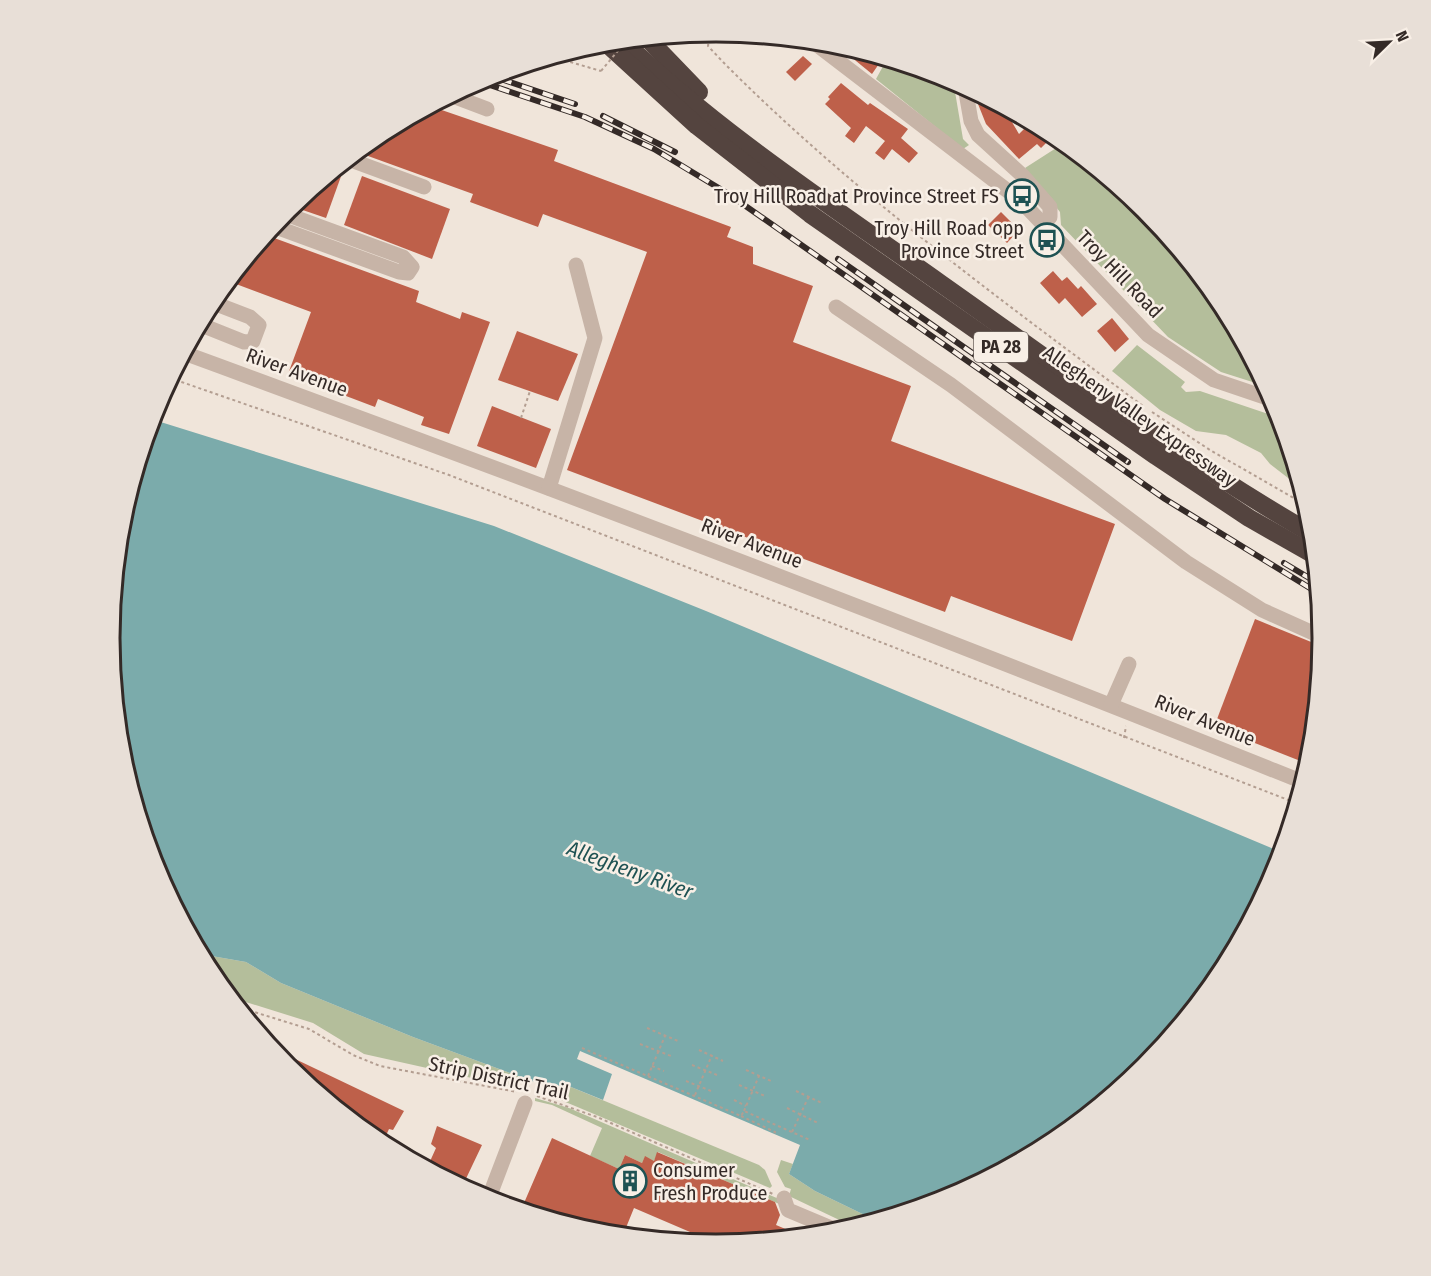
<svg xmlns="http://www.w3.org/2000/svg" width="1431" height="1276" font-family="'Fira Sans Condensed',sans-serif">
<style>
.green{fill:#b4be9b}
.water{fill:#7babab}
.building{fill:#be604a}
.lines{fill:none;stroke-linecap:round;stroke-linejoin:round}
.path{stroke:#b39e91;stroke-width:2;stroke-dasharray:3 3;stroke-linecap:butt}
.minor{stroke:#c7b4a7;stroke-width:15}
.highway{stroke:#54443f;stroke-width:18}
.rail-casing{stroke:#342a27;stroke-width:6}
.rail{stroke:#f8efe6;stroke-width:4;stroke-dasharray:11;stroke-linecap:butt}
.path-bridge{stroke:#b39e91;stroke-width:2;stroke-dasharray:3 3;stroke-linecap:butt}
.labels{text-anchor:middle;stroke-width:5;stroke-linejoin:round;paint-order:stroke}
.shield{fill:#f8efe6;stroke:#6f6560;stroke-width:1.5}
.shield-label{font-size:18px;font-weight:bold;fill:#342a27}
.poi-label{font-size:20px;fill:#342a27;stroke:#f8efe6;text-anchor:end}
.street-label{font-size:20px;fill:#342a27;stroke:#f8efe6}
.water-label{font-size:21px;font-style:italic;fill:#1f5253;stroke:#f8efe6}
.rim{fill:none;stroke:#342a27;stroke-width:3}
</style>
<rect width="100%" height="100%" fill="#f0e5da"/>
<g class="green">
<polygon points="887,59 953,80 963,139 969,145 963,149 876,79"/>
<polygon points="1064,143 1145,209 1221,304 1265,386 1221,372 1168,337 1061,225 1060,212 1025,168"/>
<polygon points="1137,345 1185,382 1181,387 1186,392 1200,391 1280,418 1301,488 1270,464 1261,453 1226,435 1196,431 1160,410 1112,371"/>
<polygon points="200,954 246,962 281,983 413,1037 518,1076 517,1088 364,1054 313,1023 230,997 211,975"/>
<polygon points="540,1084 571,1087 759,1165 765,1170 772,1186 770,1188 537,1090"/>
<polygon points="535,1098 569,1108 779,1199 784,1206 658,1152 654,1161 645,1157 642,1163 625,1155 619,1169 590,1156 602,1128 552,1105 535,1101"/>
<polygon points="781,1160 793,1164 789,1174 815,1191 875,1220 854,1227 789,1196 791,1189 785,1187 777,1172"/>
</g>
<polygon class="water" points="151,419 494,526 706,611 1281,852 1276,870 1220,975 1144,1067 1052,1142 947,1198 875,1220 815,1191 789,1174 800,1145 580,1051 577,1059 612,1074 603,1100 571,1087 540,1084 413,1037 281,983 246,962 200,954 155,870 121,756 109,638 121,519"/>
<g class="building">
<polygon points="834,43 883,58 872,74"/>
<polygon points="803,56 812,64 795,81 786,72"/>
<polygon points="841,83 868,105 870,103 908,129 901,138 918,153 909,163 892,149 884,160 875,153 885,141 866,126 854,143 845,136 851,128 825,104 830,99 828,97"/>
<polygon points="989,100 1003,107 1019,134 1031,122 1051,138 1041,148 1037,144 1019,159 986,124 978,104"/>
<polygon points="430,106 558,150 554,161 731,227 727,237 753,247 753,264 813,286 793,342 911,386 891,441 1115,524 1072,641 951,596 945,612 567,470 647,252 543,214 538,227 470,202 473,194 357,152 379,134"/>
<polygon points="340,165 344,168 326,218 291,206"/>
<polygon points="362,176 450,209 432,259 344,225"/>
<polygon points="1001,212 1019,230 1007,243 988,225"/>
<polygon points="266,235 419,291 416,302 460,319 462,312 490,322 449,434 421,425 424,417 378,399 375,407 288,374 311,312 228,281"/>
<polygon points="1053,271 1062,281 1067,277 1078,289 1081,286 1097,304 1082,317 1065,298 1059,304 1040,283"/>
<polygon points="1112,318 1129,339 1115,352 1097,331"/>
<polygon points="517,331 578,354 558,401 498,380"/>
<polygon points="492,406 551,429 536,468 477,446"/>
<polygon points="1255,619 1321,646 1308,764 1214,727"/>
<polygon points="270,1047 404,1111 393,1130 389,1129 382,1144 378,1142 286,1067"/>
<polygon points="437,1126 482,1145 462,1187 427,1168 436,1148 431,1144"/>
<polygon points="552,1138 619,1169 625,1155 642,1163 645,1156 654,1161 657,1152 775,1202 780,1215 776,1225 802,1236 718,1244 634,1208 623,1235 597,1233 521,1210"/>
</g>
<g class="lines">
<g class="path">
<path d="M710,32L708,46L723,62C850,190 998,298 1143,406"/>
<polyline points="553,57 601,71"/>
<polyline points="170,378 449,475 1296,803"/>
<polyline points="1152,412 1210,450 1306,505"/>
<polyline points="521,418 530,391"/>
<polyline points="1124,738 1126,726"/>
<polyline points="238,1007 309,1029 353,1055 380,1066 517,1092"/>
<polyline points="647,1028 678,1041"/>
<polyline points="640,1044 671,1056"/>
<polyline points="582,1048 741,1116 744,1111 810,1140"/>
<polyline points="699,1050 723,1061"/>
<polyline points="692,1065 717,1075"/>
<polyline points="652,1066 664,1071"/>
<polyline points="746,1070 771,1081"/>
<polyline points="648,1076 665,1036"/>
<polyline points="686,1081 711,1091"/>
<polyline points="739,1085 765,1096"/>
<polyline points="796,1091 822,1103"/>
<polyline points="695,1095 712,1055"/>
<polyline points="537,1096 597,1117 773,1194"/>
<polyline points="734,1100 746,1106"/>
<polyline points="787,1108 818,1123"/>
<polyline points="744,1111 759,1076"/>
<polyline points="741,1116 775,1132 774,1134"/>
<polyline points="792,1132 809,1096"/>
</g>
<g class="minor">
<polyline points="812,41 1021,201 1148,335 1214,380 1273,400"/>
<polyline points="965,87 971,121 978,135 1023,176 1050,207 1050,217 1043,225"/>
<polyline points="450,95 487,109"/>
<polyline points="348,159 424,187"/>
<polyline points="273,226 399,272 408,273 412,267 403,257 283,213"/>
<polyline points="836,307 951,385 1186,562 1262,610 1322,637"/>
<polyline points="199,324 244,342 253,341 259,325 250,317 211,302"/>
<path d="M184,353C559,490 932,633 1303,782"/>
<polyline points="549,488 595,338 576,265"/>
<polyline points="1111,705 1129,664"/>
<polyline points="784,1198 788,1210 838,1231"/>
<polyline points="488,1200 525,1103"/>
</g>
<g class="highway">
<polyline points="647,38 699,92"/>
<path d="M623,41C718,132 833,207 940,283C1062,369 1182,459 1312,534"/>
<polyline points="605,42 697,126 810,214 1156,456 1249,518 1314,555"/>
</g>
<g class="rail-casing">
<g id="rail">
<polyline points="501,79 575,104"/>
<polyline points="478,81 585,117 654,149 727,193 1165,499 1318,593"/>
<polyline points="603,116 675,152"/>
<polyline points="838,259 1128,462"/>
<polyline points="1284,563 1316,582"/>
</g>
</g>
<use href="#rail" class="rail"/>
<polyline class="path-bridge" points="601,71 627,40"/>
</g>
<defs>
<g id="bus-ring" transform="scale(1.725)"><circle r="9.5" fill="#f8efe6" stroke="#1f5253" stroke-width="1.5"/><path d="M-5-6H5V4H4V6H2V4H-2V6H-4V4H-5ZM-3.5-4V0h7V-4ZM-3.5 1.2v1.5H-2V1.2ZM2 1.2v1.5H3.5V1.2Z" fill="#1f5253"/></g>
<g id="building-ring" transform="scale(1.725)"><circle r="9.5" fill="#f8efe6" stroke="#1f5253" stroke-width="1.5"/><path d="M-4-6H4V6H1V3H-1V6H-4ZM-2.5-4.3h1.7v1.8h-1.7ZM.8-4.3h1.7v1.8H.8ZM-2.5-1h1.7V.8h-1.7ZM.8-1h1.7V.8H.8Z" fill="#1f5253"/></g>
</defs>
<g fill-rule="evenodd">
<use href="#bus-ring" x="1022" y="196"/>
<use href="#bus-ring" x="1047" y="240"/>
<use href="#building-ring" x="630" y="1181"/>
</g>
<g class="labels">
<rect class="shield" x="974" y="332" width="54" height="30" rx="4.5"/>
<g class="shield-label">
<text x="1001" y="353">PA 28</text>
</g>
<g class="poi-label">
<text x="999" y="203">Troy Hill Road at Province Street FS</text>
<text x="1024" y="235">Troy Hill Road opp<tspan x="1024" dy="23">Province Street</tspan></text>
<text x="653" y="1177" text-anchor="start">Consumer<tspan x="653" dy="23">Fresh Produce</tspan></text>
</g>
<g class="street-label">
<text transform="translate(1120 274) rotate(46)" y="7">Troy Hill Road</text>
<text transform="translate(297 372) rotate(20)" y="7">River Avenue</text>
<text transform="translate(1140 416) rotate(35)" y="7">Allegheny Valley Expressway</text>
<text transform="translate(752 543) rotate(21)" y="7">River Avenue</text>
<text transform="translate(1205 720) rotate(22)" y="7">River Avenue</text>
<text transform="translate(499 1078) rotate(12)" y="7">Strip District Trail</text>
</g>
<g class="water-label">
<text transform="translate(630 870) rotate(20)" y="7">Allegheny River</text>
</g>
</g>
<path d="M0 0H1431V1276H0ZM120 638a596 596 0 1 1 1192 0a596 596 0 1 1-1192 0Z" fill="#e8dfd7" fill-rule="evenodd"/>
<path class="rim" d="M120 638a596 596 0 1 1 1192 0a596 596 0 1 1-1192 0Z"/>
<g transform="translate(1389 42) rotate(66)" stroke="#f8efe6" stroke-width="4.5" paint-order="stroke">
<path d="M0-4.5L10 22L0 15L-10 22Z" fill="#342a27"/>
<text y="-9" font-size="16" font-weight="bold" text-anchor="middle" fill="#342a27">N</text>
</g>
</svg>
